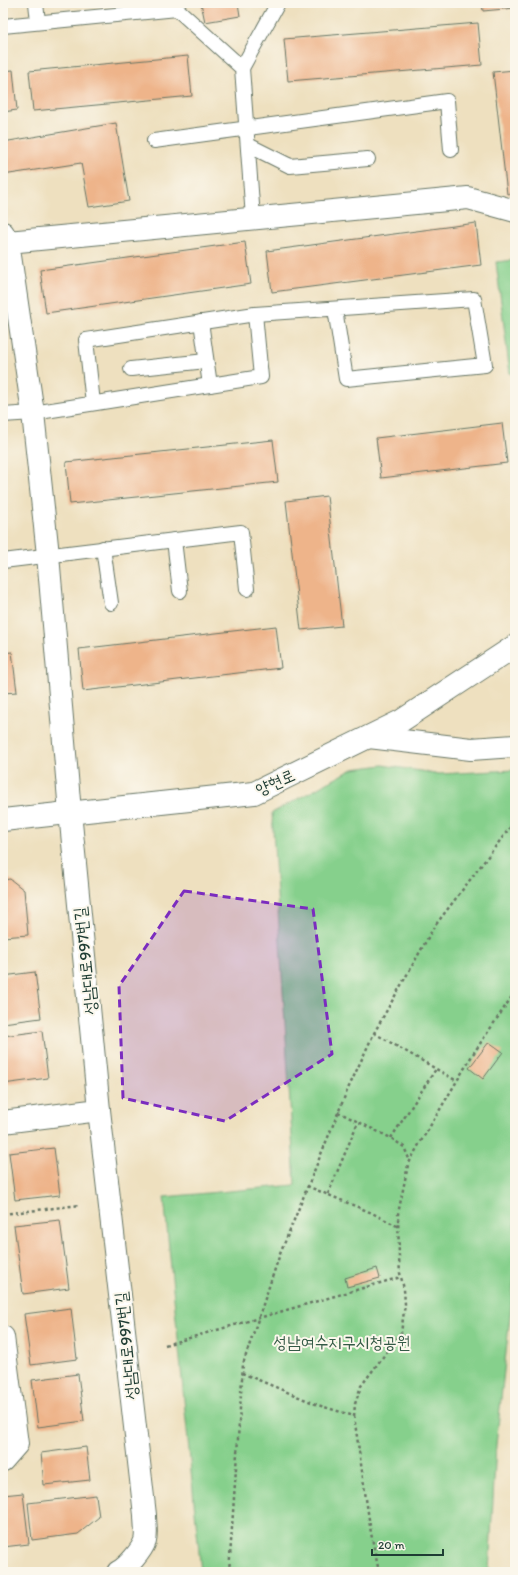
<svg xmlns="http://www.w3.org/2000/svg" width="518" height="1575" font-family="Itim,'Poor Story',sans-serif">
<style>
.green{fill:#86d08c;stroke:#528660}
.building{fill:#eeb48a}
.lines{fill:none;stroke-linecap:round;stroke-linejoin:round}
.lane-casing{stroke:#677665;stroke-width:16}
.street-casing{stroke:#677665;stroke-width:24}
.secondary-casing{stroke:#677665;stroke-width:24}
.path{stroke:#677665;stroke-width:2.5;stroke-dasharray:3 3;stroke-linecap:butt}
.lane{stroke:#fff;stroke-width:14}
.street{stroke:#fff;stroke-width:22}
.secondary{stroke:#fff;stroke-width:22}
.marked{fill:#7b2cbf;fill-opacity:0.2;stroke:#7b2cbf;stroke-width:3;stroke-dasharray:8 5;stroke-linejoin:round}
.labels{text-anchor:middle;stroke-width:4;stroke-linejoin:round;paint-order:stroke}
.street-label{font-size:17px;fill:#1f3d34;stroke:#fbf7ec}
.park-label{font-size:17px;fill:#345a46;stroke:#fbf7ec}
</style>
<rect width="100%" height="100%" fill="#fbf7ec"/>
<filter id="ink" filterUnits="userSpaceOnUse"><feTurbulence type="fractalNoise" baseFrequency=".025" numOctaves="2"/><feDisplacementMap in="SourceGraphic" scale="8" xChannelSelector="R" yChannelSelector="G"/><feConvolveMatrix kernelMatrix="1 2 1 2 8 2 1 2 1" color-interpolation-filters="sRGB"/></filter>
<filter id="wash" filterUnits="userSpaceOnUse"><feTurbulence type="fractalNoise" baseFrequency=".012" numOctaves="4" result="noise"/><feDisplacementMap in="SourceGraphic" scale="16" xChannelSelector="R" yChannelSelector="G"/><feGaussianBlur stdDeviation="0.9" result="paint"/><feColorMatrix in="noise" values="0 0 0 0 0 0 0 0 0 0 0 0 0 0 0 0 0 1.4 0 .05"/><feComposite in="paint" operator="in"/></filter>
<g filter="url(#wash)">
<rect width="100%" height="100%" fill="#eee0bf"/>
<g class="green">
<polygon points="515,260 515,373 510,374 496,262"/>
<polygon points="383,765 439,774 515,770 515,1269 496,1445 489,1572 201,1572 164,1197 295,1185 272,813 353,769"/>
</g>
<g id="blocks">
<g class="building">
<polygon points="201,3 238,3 240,16 205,22"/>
<polygon points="482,3 515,3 515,8 483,11"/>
<polygon points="478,23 482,65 288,81 284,39"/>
<polygon points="188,56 192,96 33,111 29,71"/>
<polygon points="13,70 17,110 3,112 3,71"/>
<polygon points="515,70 515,193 507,194 493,72"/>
<polygon points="116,123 129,201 89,207 81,163 3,175 3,142"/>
<polygon points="476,223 481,265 272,292 267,251"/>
<polygon points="245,242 251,284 46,313 40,270"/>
<polygon points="502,423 507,463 381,478 376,438"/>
<polygon points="273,440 278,482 70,504 66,462"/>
<polygon points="327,496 342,626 301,630 286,501"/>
<polygon points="276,626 281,668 83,691 79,649"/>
<polygon points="12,652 17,692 3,693 3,653"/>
<polygon points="10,879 24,890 28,935 3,937 3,880"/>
<polygon points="35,972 41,1018 3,1023 3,976"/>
<polygon points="42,1031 48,1078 3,1084 3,1036"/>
<polygon points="489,1042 503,1052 483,1079 469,1068"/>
<polygon points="54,1148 60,1195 15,1200 9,1153"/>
<polygon points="60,1220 69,1288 23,1294 14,1225"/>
<polygon points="377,1268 380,1278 347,1287 345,1278"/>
<polygon points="71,1308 77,1359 31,1365 24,1314"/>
<polygon points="78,1374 84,1421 38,1427 32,1380"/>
<polygon points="86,1447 90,1480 44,1485 41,1453"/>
<polygon points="23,1493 29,1544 3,1547 3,1495"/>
<polygon points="96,1495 99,1517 78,1534 32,1540 28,1503"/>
</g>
</g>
</g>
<g filter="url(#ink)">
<use href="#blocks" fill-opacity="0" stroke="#677665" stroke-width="1"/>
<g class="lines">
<g class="lane-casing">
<g id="lane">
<polyline points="36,3 38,22"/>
<polyline points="3,26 177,9 242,68 253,218"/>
<polyline points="242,68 278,3"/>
<polyline points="154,141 447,101 451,150"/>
<polyline points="248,145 290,166 368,159"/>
<polyline points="255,314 474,299 485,365 346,379 335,309"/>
<polyline points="201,322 210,385"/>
<polyline points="131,369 206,361"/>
<polyline points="3,415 33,413 261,377 255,314 86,340 93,403"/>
<polyline points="174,540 180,591"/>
<polyline points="103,548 111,603"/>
<polyline points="3,561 241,532 247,589"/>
</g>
</g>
<g class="street-casing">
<g id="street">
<polyline points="3,233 8,242 468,198 515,211"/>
<path d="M8,242L33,413L48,555L70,812L99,1110L145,1515C145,1523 147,1533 145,1541C142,1550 127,1568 118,1572"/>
<polyline points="369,737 471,749 515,746"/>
<polyline points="3,1122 99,1110"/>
<polyline points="3,1337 17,1444 3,1460"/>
</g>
</g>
<g class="secondary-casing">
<polyline id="secondary" points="3,820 254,793 401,721 515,646"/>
</g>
<g class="path">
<polyline points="374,1033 457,1081"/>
<polyline points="338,1112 391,1138 404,1147 410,1161"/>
<polyline points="391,1138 436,1069"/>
<polyline points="307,1186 372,1213 397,1226"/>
<polyline points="328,1194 358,1122"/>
<polyline points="3,1214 80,1205"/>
<polyline points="165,1345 401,1277"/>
<polyline points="242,1373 318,1405 354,1416 371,1533 379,1572"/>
<polyline points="354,1416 355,1404 361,1386 401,1333 405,1304 404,1289 400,1273 399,1258 398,1214 408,1165 417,1148 473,1054 515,992"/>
<polyline points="229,1572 243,1364 280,1254 347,1091 374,1033 434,927 515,821"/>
</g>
<use href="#lane" class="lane"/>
<use href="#street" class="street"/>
<use href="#secondary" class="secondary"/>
</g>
</g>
<path class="marked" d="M184,891L313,909L332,1054L225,1121L123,1098L119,986Z"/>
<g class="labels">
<g class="street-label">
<text transform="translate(275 782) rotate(-24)" y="6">양현로</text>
<text transform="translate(85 961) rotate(-96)" y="6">성남대로997번길</text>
<text transform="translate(126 1346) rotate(-96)" y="6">성남대로997번길</text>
</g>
<g class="park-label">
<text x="342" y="1348">성남여수지구시청공원</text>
</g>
</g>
<rect width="518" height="1575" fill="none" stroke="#fbf7ec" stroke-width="16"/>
<path d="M372 1549v6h71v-6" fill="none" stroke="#1f3d34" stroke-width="2"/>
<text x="378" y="1549" font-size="12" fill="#1f3d34" stroke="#fbf7ec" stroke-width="3" paint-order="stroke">20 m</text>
</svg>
